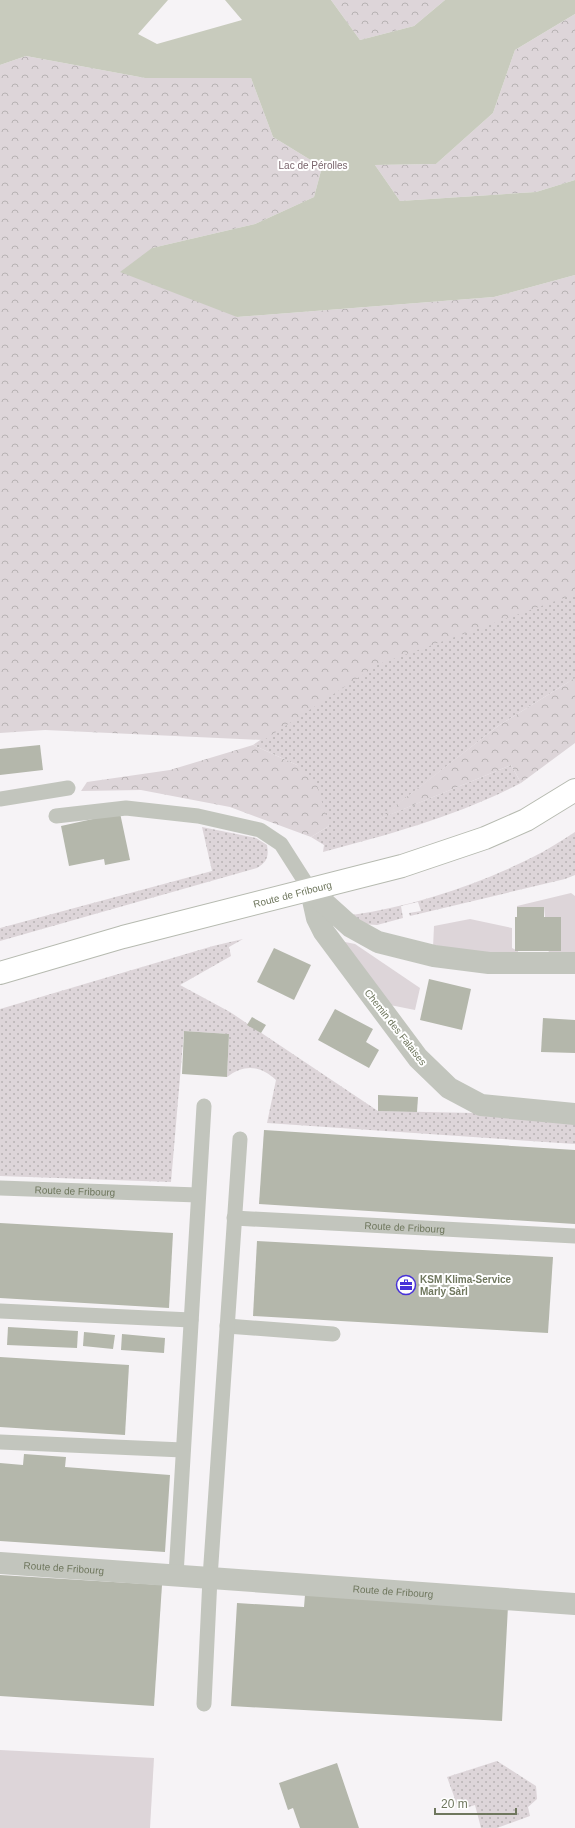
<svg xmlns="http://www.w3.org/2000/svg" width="575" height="1828" font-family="Helvetica,sans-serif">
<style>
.grass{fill:url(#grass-dots)}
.forest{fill:url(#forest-crowns)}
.garden{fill:#ddd5d9}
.water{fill:#c8cbbd}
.building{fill:#b4b7ab}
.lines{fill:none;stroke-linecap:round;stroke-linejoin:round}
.secondary-casing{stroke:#b6bab0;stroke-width:24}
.service{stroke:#c2c5bd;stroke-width:15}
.minor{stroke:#c2c5bd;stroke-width:22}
.secondary{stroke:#fff;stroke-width:22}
.labels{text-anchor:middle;stroke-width:4;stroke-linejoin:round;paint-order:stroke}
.park-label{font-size:10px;fill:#7a656c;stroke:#fff}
.street-label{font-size:10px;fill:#6f775e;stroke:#fff}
.poi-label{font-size:10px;font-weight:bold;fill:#6f775e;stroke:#fff;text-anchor:start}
</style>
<defs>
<pattern id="grass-dots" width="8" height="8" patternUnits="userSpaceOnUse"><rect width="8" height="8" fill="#ddd5d9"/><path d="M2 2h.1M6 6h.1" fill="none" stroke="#b7b2b3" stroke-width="1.8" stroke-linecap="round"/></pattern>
<pattern id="forest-crowns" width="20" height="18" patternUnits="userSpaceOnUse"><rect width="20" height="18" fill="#ddd5d9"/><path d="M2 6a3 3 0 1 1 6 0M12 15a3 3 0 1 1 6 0" fill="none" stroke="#b7b2b3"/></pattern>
</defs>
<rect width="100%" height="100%" fill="#f6f3f6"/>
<g class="grass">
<path d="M575,590V678L498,726L379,819L511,765L521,783C458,816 391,834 323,852L324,845L311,837L329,826L297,765L253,745L378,660Z"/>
<path d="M202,827L256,838L267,845C269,857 267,862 257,868L0,941V928L212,871Z"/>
<path d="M575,832V875L565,879L410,916L409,913L421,911L418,902L401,906L403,918L377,925L363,924L352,915C414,906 477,885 533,857C547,850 561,841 575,832Z"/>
<path d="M243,939L229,947L231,956L180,985L230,1012L378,1111L475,1113L575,1123V1144L267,1123L276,1080C260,1065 244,1064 227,1077L229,1034L184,1031L171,1182L0,1176V1009L213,946Z"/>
<polygon points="497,1761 536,1786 537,1799 528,1807 530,1816 497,1828 481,1828 475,1805 459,1810 447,1777"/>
</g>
<g class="forest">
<polygon points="331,0 445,0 414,26 360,40"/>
<polygon points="575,14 575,180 536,192 400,201 375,165 436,164 493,113 515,50"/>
<polygon points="26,56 145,78 251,78 273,137 322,167 314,197 255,224 152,248 237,317 494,297 575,275 575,594 379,664 264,740 45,730 0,733 0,65"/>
<polygon points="575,678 575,743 521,783 511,765 377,820 498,726"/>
<polygon points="253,745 297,765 317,785 329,826 311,837 230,807 141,790 81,791 87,782 170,770"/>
</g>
<g class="garden">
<polygon points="571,893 575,896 575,954 549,955 544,907 517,907 517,906"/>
<polygon points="470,919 512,928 512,948 518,951 518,955 433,948 434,926"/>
<polygon points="340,941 355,944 420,988 415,1010 390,1005"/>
<polygon points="0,1750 154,1758 150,1828 0,1828"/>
</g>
<polygon class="water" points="0,0 168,0 138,34 157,44 242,20 225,0 331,0 360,40 414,26 445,0 575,0 575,14 515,50 493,113 436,164 375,165 400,201 536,192 575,180 575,275 494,297 237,317 120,272 152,248 255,224 314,197 322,167 273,137 251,78 145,78 26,56 0,65"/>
<g class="building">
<polygon points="40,745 43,770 0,775 0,749"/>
<polygon points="120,813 130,860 105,865 104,859 69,866 61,826"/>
<polygon points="517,907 544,907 544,917 561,917 561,951 515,951 515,917 517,917"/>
<polygon points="274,948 311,965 294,1000 257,982"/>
<polygon points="429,979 471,989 462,1030 420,1020"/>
<polygon points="335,1009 373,1029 366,1042 379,1050 369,1068 318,1040"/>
<polygon points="252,1017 266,1025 261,1033 247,1025"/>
<polygon points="543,1018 575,1020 575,1053 541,1052"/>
<polygon points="184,1031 229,1034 227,1077 182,1074"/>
<polygon points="378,1095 418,1097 417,1112 378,1111"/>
<polygon points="264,1130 575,1150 575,1224 259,1204"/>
<polygon points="0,1223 173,1233 169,1308 0,1298"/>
<polygon points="257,1241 553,1257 548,1333 253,1316"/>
<polygon points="8,1327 78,1331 77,1348 7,1345"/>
<polygon points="84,1332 115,1335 113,1349 83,1346"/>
<polygon points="122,1334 165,1338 164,1353 121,1350"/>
<polygon points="0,1357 129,1365 125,1435 0,1427"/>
<polygon points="24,1454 66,1457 65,1467 170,1475 165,1552 0,1541 0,1463 23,1465"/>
<polygon points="0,1575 162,1585 154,1706 0,1696"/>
<polygon points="305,1595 508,1606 502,1721 231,1706 237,1603 304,1607"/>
<polygon points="337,1763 359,1828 300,1828 293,1808 288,1810 279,1783"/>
</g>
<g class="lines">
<g class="secondary-casing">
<g id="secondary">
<path id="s4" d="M0,973L123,937L402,866L485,838L526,820L575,790"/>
</g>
</g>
<g class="service">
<polyline points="0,799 68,788"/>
<polyline points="56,816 126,808 198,816 260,830 281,844 311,891"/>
<path id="s1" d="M0,1188L198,1195"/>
<path id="s2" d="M234,1218L575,1236"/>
<polyline points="0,1311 191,1320"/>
<polyline points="227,1326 333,1334"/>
<polyline points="0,1442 183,1450"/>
<polyline points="176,1575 204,1106"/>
<polyline points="204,1704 210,1578 240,1139"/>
</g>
<g class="minor">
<polyline points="311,891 317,918 324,932 418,1058 449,1088 481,1105 575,1114"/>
<polyline points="311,891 351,927 378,942 434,956 489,963 575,963"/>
<path id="s3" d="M0,1563L575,1604"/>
</g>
<use href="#secondary" class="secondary"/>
</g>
<defs>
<g id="office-ring" transform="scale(1)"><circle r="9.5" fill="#fff" stroke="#4731d8" stroke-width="1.5"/><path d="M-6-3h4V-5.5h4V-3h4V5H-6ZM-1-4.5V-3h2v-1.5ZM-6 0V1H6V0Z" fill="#4731d8"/></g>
</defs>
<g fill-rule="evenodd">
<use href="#office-ring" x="406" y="1285"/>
</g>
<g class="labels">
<g class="park-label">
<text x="313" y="169">Lac de Pérolles</text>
</g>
<g class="street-label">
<text dy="4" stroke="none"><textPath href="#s4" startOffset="303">Route de Fribourg</textPath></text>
<text transform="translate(396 1027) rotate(52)" y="4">Chemin des Falaises</text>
<text dy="4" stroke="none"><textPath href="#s1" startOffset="75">Route de Fribourg</textPath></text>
<text dy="4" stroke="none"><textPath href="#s2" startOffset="171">Route de Fribourg</textPath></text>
<text dy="4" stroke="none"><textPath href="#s3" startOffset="64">Route de Fribourg</textPath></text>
<text dy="4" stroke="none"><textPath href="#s3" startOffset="394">Route de Fribourg</textPath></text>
</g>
<g class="poi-label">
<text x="420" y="1283">KSM Klima-Service<tspan x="420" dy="12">Marly Sàrl</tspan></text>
</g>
</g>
<path d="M435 1808v6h81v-6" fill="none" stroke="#6f775e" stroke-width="2"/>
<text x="441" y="1808" font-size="12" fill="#6f775e" stroke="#ffffff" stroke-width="3" paint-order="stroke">20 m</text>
</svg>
